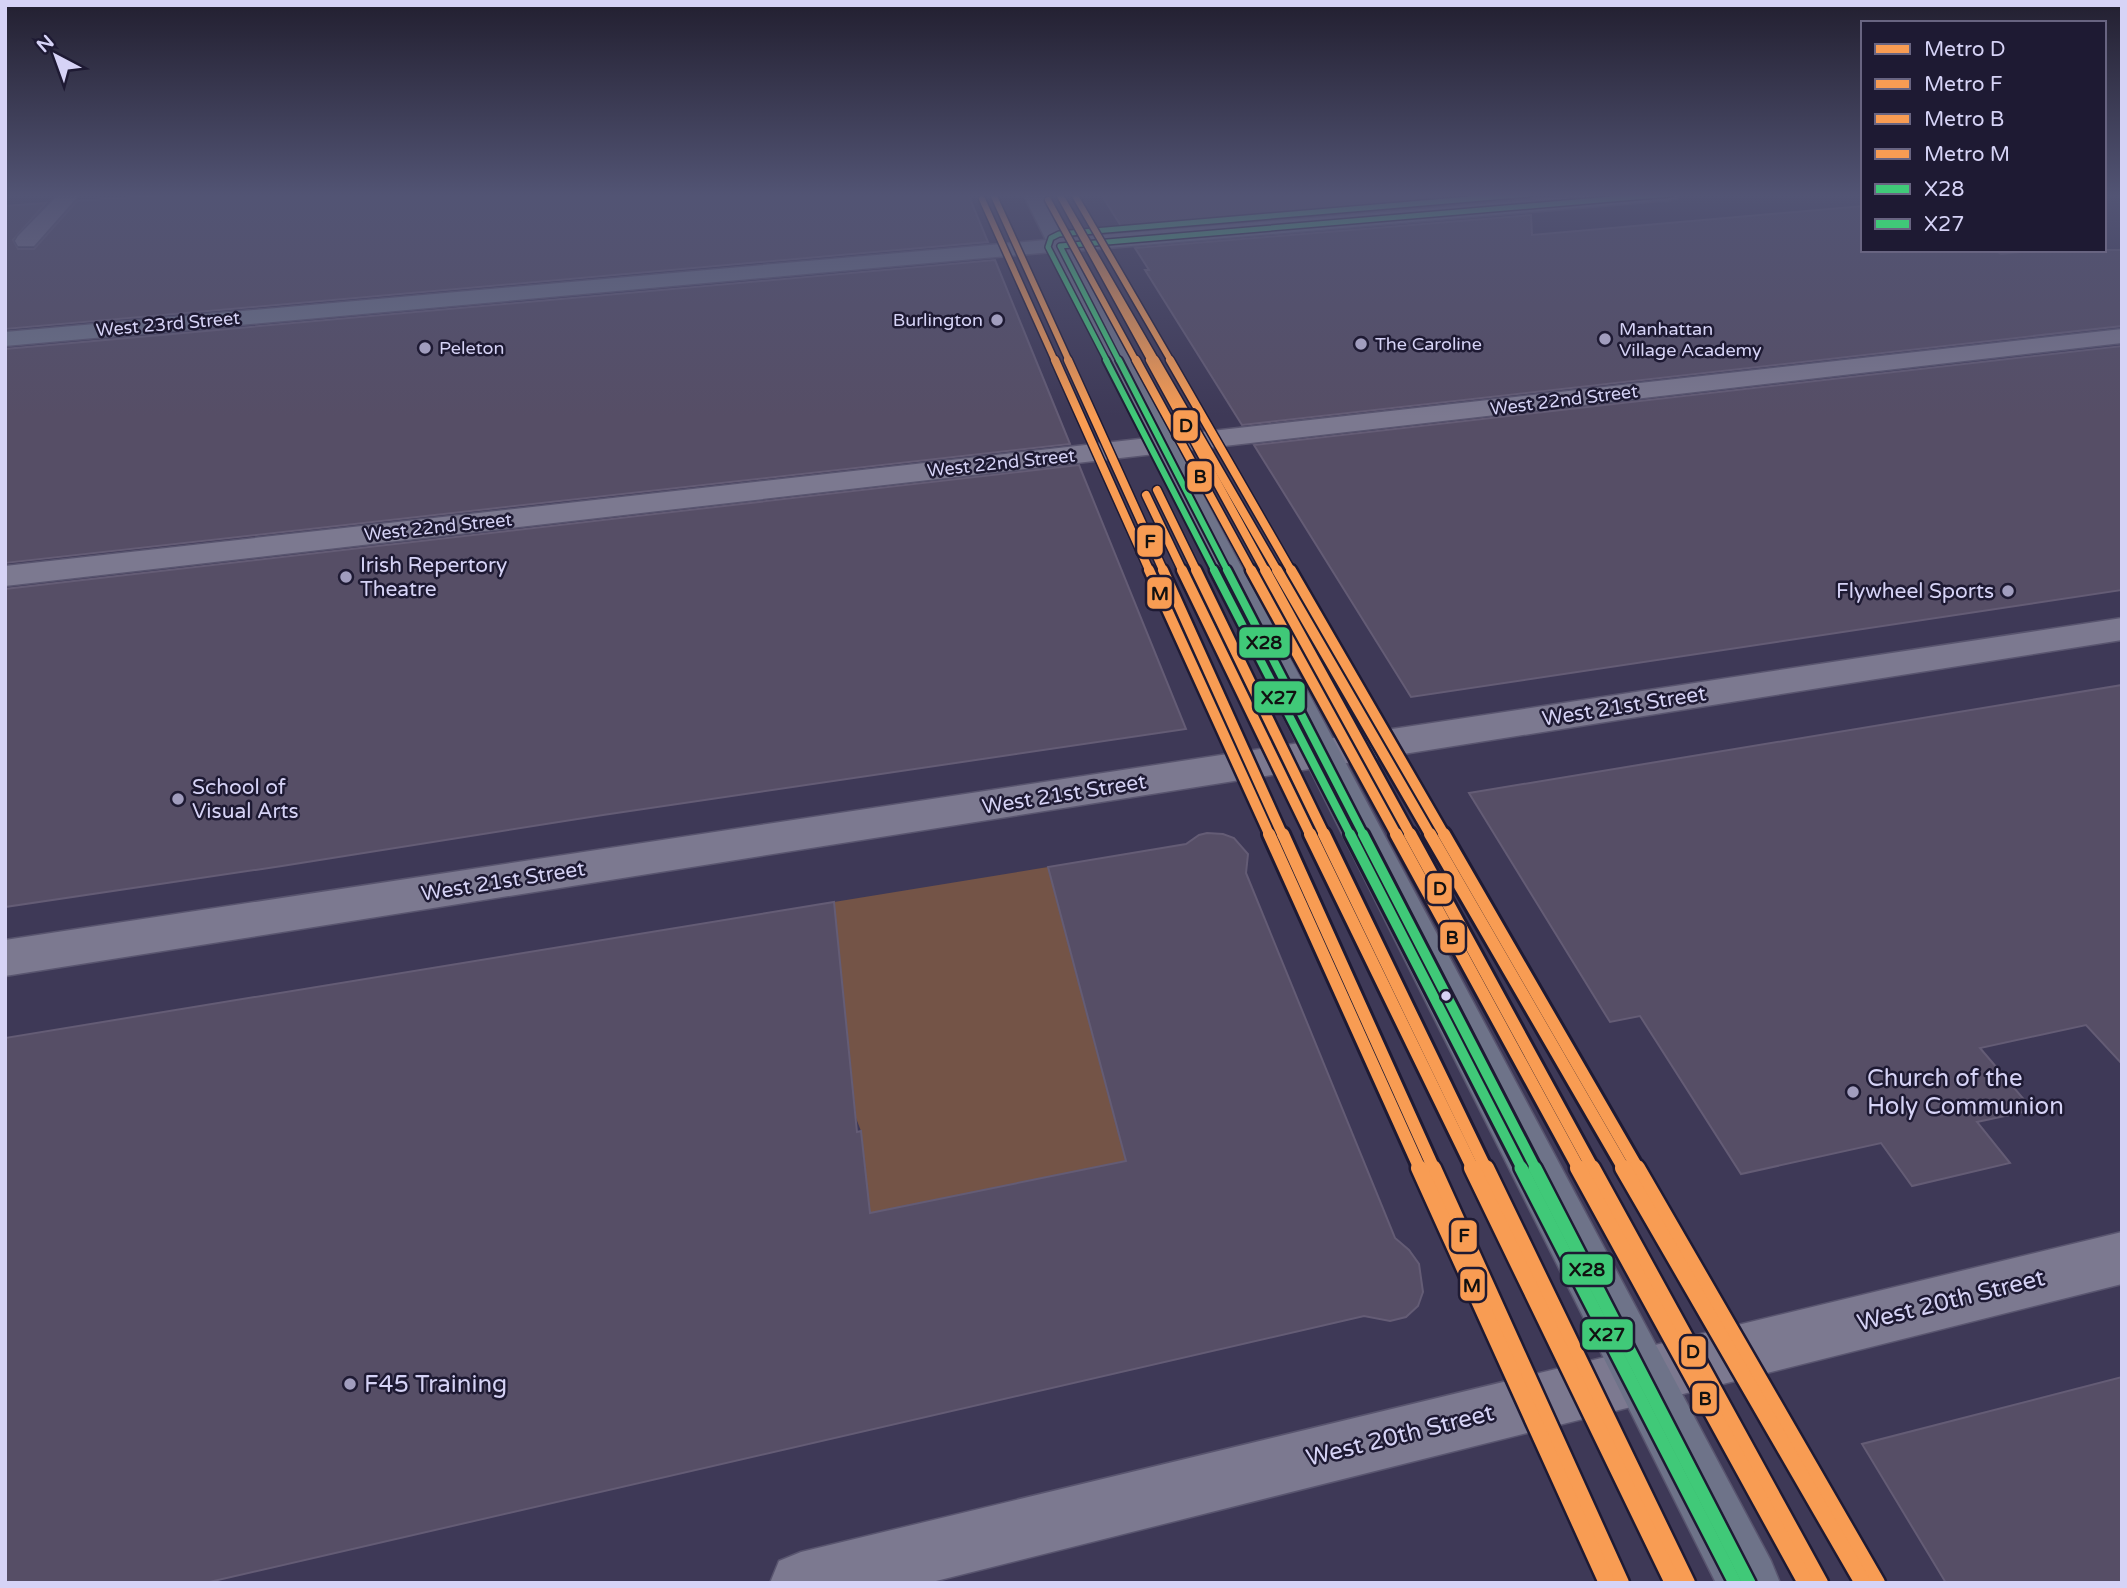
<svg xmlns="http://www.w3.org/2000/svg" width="2127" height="1588" font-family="'Varela Round',sans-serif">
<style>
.green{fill:#745447}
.building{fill:#564e66;stroke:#645c75;stroke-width:2}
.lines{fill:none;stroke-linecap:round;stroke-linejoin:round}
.minor-casing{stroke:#59556f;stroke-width:3}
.major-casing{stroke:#59556f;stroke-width:3}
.minor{fill:#7c7990;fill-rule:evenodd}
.major{fill:#6e7389;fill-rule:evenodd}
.bus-1-far4-casing{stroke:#1e1a33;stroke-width:8}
.bus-1-far3-casing{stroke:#1e1a33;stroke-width:10}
.bus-1-far2-casing{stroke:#1e1a33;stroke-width:13}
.bus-1-far1-casing{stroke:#1e1a33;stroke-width:16}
.bus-1-casing{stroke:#1e1a33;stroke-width:18}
.bus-2-far4-casing{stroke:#1e1a33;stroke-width:8}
.bus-2-far3-casing{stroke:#1e1a33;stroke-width:10}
.bus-2-far2-casing{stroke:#1e1a33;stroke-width:13}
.bus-2-far1-casing{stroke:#1e1a33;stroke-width:16}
.bus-2-casing{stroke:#1e1a33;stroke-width:18}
.bus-1-far4{stroke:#40c978;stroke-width:5}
.bus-1-far3{stroke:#40c978;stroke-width:6}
.bus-1-far2{stroke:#40c978;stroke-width:8}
.bus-1-far1{stroke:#40c978;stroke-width:10}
.bus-1{stroke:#40c978;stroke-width:13}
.bus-2-far4{stroke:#40c978;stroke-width:5}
.bus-2-far3{stroke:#40c978;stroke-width:6}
.bus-2-far2{stroke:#40c978;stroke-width:8}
.bus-2-far1{stroke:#40c978;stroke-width:10}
.bus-2{stroke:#40c978;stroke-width:13}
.metro-1-far4-casing{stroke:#1e1a33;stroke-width:9}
.metro-1-far3-casing{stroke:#1e1a33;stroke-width:11}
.metro-1-far2-casing{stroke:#1e1a33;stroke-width:15}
.metro-1-far1-casing{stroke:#1e1a33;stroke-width:18}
.metro-1-casing{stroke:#1e1a33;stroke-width:21}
.metro-2-far4-casing{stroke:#1e1a33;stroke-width:9}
.metro-2-far3-casing{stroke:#1e1a33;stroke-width:11}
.metro-2-far2-casing{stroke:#1e1a33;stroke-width:15}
.metro-2-far1-casing{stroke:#1e1a33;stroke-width:18}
.metro-2-casing{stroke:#1e1a33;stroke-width:21}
.metro-3-far4-casing{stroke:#1e1a33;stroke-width:9}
.metro-3-far3-casing{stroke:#1e1a33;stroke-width:11}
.metro-3-far2-casing{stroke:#1e1a33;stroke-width:15}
.metro-3-far1-casing{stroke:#1e1a33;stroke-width:18}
.metro-3-casing{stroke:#1e1a33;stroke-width:21}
.metro-4-far4-casing{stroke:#1e1a33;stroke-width:9}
.metro-4-far3-casing{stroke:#1e1a33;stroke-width:11}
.metro-4-far2-casing{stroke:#1e1a33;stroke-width:15}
.metro-4-far1-casing{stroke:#1e1a33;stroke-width:18}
.metro-4-casing{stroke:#1e1a33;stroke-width:21}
.metro-1-far4{stroke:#f89c53;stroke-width:6}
.metro-1-far3{stroke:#f89c53;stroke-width:8}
.metro-1-far2{stroke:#f89c53;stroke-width:10}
.metro-1-far1{stroke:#f89c53;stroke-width:12}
.metro-1{stroke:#f89c53;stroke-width:16}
.metro-2-far4{stroke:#f89c53;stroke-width:6}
.metro-2-far3{stroke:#f89c53;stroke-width:8}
.metro-2-far2{stroke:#f89c53;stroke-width:10}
.metro-2-far1{stroke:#f89c53;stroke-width:12}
.metro-2{stroke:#f89c53;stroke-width:16}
.metro-3-far4{stroke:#f89c53;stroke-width:6}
.metro-3-far3{stroke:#f89c53;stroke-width:8}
.metro-3-far2{stroke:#f89c53;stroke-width:10}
.metro-3-far1{stroke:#f89c53;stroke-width:12}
.metro-3{stroke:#f89c53;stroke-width:16}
.metro-4-far4{stroke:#f89c53;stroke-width:6}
.metro-4-far3{stroke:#f89c53;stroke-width:8}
.metro-4-far2{stroke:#f89c53;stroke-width:10}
.metro-4-far1{stroke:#f89c53;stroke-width:12}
.metro-4{stroke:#f89c53;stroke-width:16}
.poi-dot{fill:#a19dbe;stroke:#1e1a33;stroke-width:2.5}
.bus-dot{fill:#d6d3f6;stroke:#1e1a33;stroke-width:2.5}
.labels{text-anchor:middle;stroke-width:5;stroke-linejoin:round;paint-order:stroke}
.far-poi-label{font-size:18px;fill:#d6d3f6;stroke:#1e1a33;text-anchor:start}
.far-street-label{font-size:18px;fill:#d6d3f6;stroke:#1e1a33}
.poi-label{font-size:21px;fill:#d6d3f6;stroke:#1e1a33;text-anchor:start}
.street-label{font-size:21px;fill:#d6d3f6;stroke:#1e1a33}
.near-poi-label{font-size:24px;fill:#d6d3f6;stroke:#1e1a33;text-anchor:start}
.near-street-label{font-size:24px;fill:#d6d3f6;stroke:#1e1a33}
.line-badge{stroke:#1e1a33;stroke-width:2.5}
.pale-badge-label{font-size:19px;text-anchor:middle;font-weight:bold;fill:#111}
</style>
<rect width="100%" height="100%" fill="#3e3957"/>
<polygon class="green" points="1048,867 1126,1161 870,1213 861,1131 856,1118 834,902"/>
<g class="building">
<polygon points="176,194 968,194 988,242 5,329 5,206 46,203 13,240 18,249 34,249 77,201"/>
<polygon points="1101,194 1530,194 1530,197 1124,231"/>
<polygon points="1863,206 1863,250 1994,250 2001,254 2038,250 2122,250 2122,326 1242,425 1145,270 1149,270 1135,248 1531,215 1532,235"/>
<polygon points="995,260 1070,444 5,563 5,349"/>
<polygon points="2122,346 2122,590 1411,697 1254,445"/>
<polygon points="1079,465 1186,729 603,815 282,866 5,907 5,589"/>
<polygon points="2122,685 2122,1064 2086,1025 1980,1048 2033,1110 1977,1122 2010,1163 1912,1186 1881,1143 1741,1174 1640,1016 1610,1022 1469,793"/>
<polygon points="1207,833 1223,834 1234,838 1248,854 1246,873 1395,1238 1409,1250 1419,1264 1423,1292 1418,1306 1406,1317 1390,1321 1364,1316 205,1583 5,1583 5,1038 834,902 857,1132 861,1131 870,1213 1126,1161 1048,867 1186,844 1199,835"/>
<polygon points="2122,1377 2122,1583 1946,1583 1862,1444"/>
</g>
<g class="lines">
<g class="minor-casing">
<g id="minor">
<polygon points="59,194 80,194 34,246 18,246 15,241 18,236"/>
<polygon points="2122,329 2122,343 5,586 5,566"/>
<polygon points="2122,618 2122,640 5,976 5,940"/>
<polygon points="2122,1232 2122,1284 928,1583 770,1583 779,1561 801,1552"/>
</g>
</g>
<g class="major-casing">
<polygon id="major" points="1023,194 1043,194 1067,238 1601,194 1680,194 1677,198 1670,200 1073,251 1771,1561 1780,1583 1716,1583 1052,252 5,346 5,332 1046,240"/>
</g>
<use href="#minor" class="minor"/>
<use href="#major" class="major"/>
<g class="bus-1-far4-casing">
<polyline id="bus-1-far4" points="1119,361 1060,246 1670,194"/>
</g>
<g class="bus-1-far3-casing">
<polyline id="bus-1-far3" points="1119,360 1228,572"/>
</g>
<g class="bus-1-far2-casing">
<polyline id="bus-1-far2" points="1227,570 1364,836"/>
</g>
<g class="bus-1-far1-casing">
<polyline id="bus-1-far1" points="1363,834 1536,1169"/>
</g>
<g class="bus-1-casing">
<polyline id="bus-1" points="1535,1168 1749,1583"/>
</g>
<g class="bus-2-far4-casing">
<polyline id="bus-2-far4" points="1107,361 1048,247 1051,238 1059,234 1529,194"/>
</g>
<g class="bus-2-far3-casing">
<polyline id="bus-2-far3" points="1106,360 1215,572"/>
</g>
<g class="bus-2-far2-casing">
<polyline id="bus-2-far2" points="1214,570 1351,836"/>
</g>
<g class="bus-2-far1-casing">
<polyline id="bus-2-far1" points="1350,834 1522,1169"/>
</g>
<g class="bus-2-casing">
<polyline id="bus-2" points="1521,1168 1735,1583"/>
</g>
<use href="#bus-1-far4" class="bus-1-far4"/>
<use href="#bus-1-far3" class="bus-1-far3"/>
<use href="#bus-1-far2" class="bus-1-far2"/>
<use href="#bus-1-far1" class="bus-1-far1"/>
<use href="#bus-1" class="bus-1"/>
<use href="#bus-2-far4" class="bus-2-far4"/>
<use href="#bus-2-far3" class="bus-2-far3"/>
<use href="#bus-2-far2" class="bus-2-far2"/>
<use href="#bus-2-far1" class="bus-2-far1"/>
<use href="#bus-2" class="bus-2"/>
<g class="metro-1-far4-casing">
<polyline id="metro-1-far4" points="1059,194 1151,361"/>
</g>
<g class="metro-1-far3-casing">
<g id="metro-1-far3">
<polyline points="1150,360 1266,572"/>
<polyline points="1157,490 1197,572"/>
</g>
</g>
<g class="metro-1-far2-casing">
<g id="metro-1-far2">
<polyline points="1196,570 1325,836"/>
<polyline points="1265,570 1411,836"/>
</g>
</g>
<g class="metro-1-far1-casing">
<g id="metro-1-far1">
<polyline points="1324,834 1486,1169"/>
<polyline points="1410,834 1593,1169"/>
</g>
</g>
<g class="metro-1-casing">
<g id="metro-1">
<polyline points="1486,1168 1687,1583"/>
<polyline points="1592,1168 1820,1583"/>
</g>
</g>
<g class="metro-2-far4-casing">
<g id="metro-2-far4">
<polyline points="993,194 1069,361"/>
<polyline points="1074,194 1171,361"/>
</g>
</g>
<g class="metro-2-far3-casing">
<g id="metro-2-far3">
<polyline points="1068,360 1164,572"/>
<polyline points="1170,360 1292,572"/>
</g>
</g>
<g class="metro-2-far2-casing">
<g id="metro-2-far2">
<polyline points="1163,570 1283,836"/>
<polyline points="1291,570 1445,836"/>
</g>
</g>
<g class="metro-2-far1-casing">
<g id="metro-2-far1">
<polyline points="1283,834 1434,1169"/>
<polyline points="1444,834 1638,1169"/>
</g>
</g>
<g class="metro-2-casing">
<g id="metro-2">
<polyline points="1433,1168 1621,1583"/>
<polyline points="1637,1168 1877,1583"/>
</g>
</g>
<g class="metro-3-far4-casing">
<polyline id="metro-3-far4" points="1048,200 1136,361"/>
</g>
<g class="metro-3-far3-casing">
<g id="metro-3-far3">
<polyline points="1136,360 1252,572"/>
<polyline points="1146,495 1183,572"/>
</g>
</g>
<g class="metro-3-far2-casing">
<g id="metro-3-far2">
<polyline points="1182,570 1311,836"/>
<polyline points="1251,570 1397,836"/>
</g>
</g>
<g class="metro-3-far1-casing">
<g id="metro-3-far1">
<polyline points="1310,834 1473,1169"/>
<polyline points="1396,834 1579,1169"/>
</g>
</g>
<g class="metro-3-casing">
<g id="metro-3">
<polyline points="1472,1168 1673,1583"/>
<polyline points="1578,1168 1806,1583"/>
</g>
</g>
<g class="metro-4-far4-casing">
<g id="metro-4-far4">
<polyline points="982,199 1055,361"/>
<polyline points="1063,200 1156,361"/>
</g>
</g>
<g class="metro-4-far3-casing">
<g id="metro-4-far3">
<polyline points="1055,360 1150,572"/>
<polyline points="1155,360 1278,572"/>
</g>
</g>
<g class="metro-4-far2-casing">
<g id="metro-4-far2">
<polyline points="1149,570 1270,836"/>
<polyline points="1277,570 1431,836"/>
</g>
</g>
<g class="metro-4-far1-casing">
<g id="metro-4-far1">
<polyline points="1269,834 1420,1169"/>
<polyline points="1430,834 1624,1169"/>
</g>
</g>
<g class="metro-4-casing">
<g id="metro-4">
<polyline points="1419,1168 1607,1583"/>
<polyline points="1623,1168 1863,1583"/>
</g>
</g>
<use href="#metro-1-far4" class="metro-1-far4"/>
<use href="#metro-1-far3" class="metro-1-far3"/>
<use href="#metro-1-far2" class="metro-1-far2"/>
<use href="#metro-1-far1" class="metro-1-far1"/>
<use href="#metro-1" class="metro-1"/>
<use href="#metro-2-far4" class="metro-2-far4"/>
<use href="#metro-2-far3" class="metro-2-far3"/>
<use href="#metro-2-far2" class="metro-2-far2"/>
<use href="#metro-2-far1" class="metro-2-far1"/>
<use href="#metro-2" class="metro-2"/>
<use href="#metro-3-far4" class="metro-3-far4"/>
<use href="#metro-3-far3" class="metro-3-far3"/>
<use href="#metro-3-far2" class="metro-3-far2"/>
<use href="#metro-3-far1" class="metro-3-far1"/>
<use href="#metro-3" class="metro-3"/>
<use href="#metro-4-far4" class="metro-4-far4"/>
<use href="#metro-4-far3" class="metro-4-far3"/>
<use href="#metro-4-far2" class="metro-4-far2"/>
<use href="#metro-4-far1" class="metro-4-far1"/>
<use href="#metro-4" class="metro-4"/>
</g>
<linearGradient id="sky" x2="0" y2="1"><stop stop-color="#221f30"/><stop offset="0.47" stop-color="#525474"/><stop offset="1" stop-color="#525474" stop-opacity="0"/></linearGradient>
<rect width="2127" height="416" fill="url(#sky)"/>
<g class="poi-dot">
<circle cx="997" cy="320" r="7"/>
<circle cx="1605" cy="339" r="7"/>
<circle cx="1361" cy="344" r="7"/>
<circle cx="425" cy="348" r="7"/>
<circle cx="346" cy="577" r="7"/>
<circle cx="2008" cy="591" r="7"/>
<circle cx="178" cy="799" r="7"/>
<circle cx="1853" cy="1092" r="7"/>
<circle cx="350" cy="1384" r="7"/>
</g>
<circle class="bus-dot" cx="1446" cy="996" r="6"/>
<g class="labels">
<g class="far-poi-label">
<text x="983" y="326" text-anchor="end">Burlington</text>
<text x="1619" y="335">Manhattan<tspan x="1619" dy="21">Village Academy</tspan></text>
<text x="1375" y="350">The Caroline</text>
<text x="439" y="354">Peleton</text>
</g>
<g class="far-street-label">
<text transform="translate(168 324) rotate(-5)" y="6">West 23rd Street</text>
<text transform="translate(1564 400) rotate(-7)" y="6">West 22nd Street</text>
<text transform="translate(1001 463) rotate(-6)" y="6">West 22nd Street</text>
<text transform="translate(438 527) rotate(-6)" y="6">West 22nd Street</text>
</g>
<g class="poi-label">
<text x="360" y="572">Irish Repertory<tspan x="360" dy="24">Theatre</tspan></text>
<text x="1994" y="598" text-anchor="end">Flywheel Sports</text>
<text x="192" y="794">School of<tspan x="192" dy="24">Visual Arts</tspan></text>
</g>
<g class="street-label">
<text transform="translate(1624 706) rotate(-9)" y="7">West 21st Street</text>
<text transform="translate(1064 794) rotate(-9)" y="7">West 21st Street</text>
<text transform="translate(503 881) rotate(-9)" y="7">West 21st Street</text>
</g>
<g class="near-poi-label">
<text x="1867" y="1086">Church of the<tspan x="1867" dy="28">Holy Communion</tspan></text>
<text x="364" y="1392">F45 Training</text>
</g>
<g class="near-street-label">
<text transform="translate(1951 1300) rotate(-14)" y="8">West 20th Street</text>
<text transform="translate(1400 1435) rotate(-14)" y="8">West 20th Street</text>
</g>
</g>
<g class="line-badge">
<rect x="1172" y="409" width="27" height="33" rx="7" fill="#f89c53"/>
<rect x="1186" y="460" width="27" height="33" rx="7" fill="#f89c53"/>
<rect x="1136" y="524" width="28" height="34" rx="7" fill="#f89c53"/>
<rect x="1146" y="576" width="27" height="34" rx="7" fill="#f89c53"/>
<rect x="1238" y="626" width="53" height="33" rx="7" fill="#40c978"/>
<rect x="1253" y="680" width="53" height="34" rx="7" fill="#40c978"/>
<rect x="1426" y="872" width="27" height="33" rx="7" fill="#f89c53"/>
<rect x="1439" y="921" width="27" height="33" rx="7" fill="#f89c53"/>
<rect x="1450" y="1219" width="28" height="34" rx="7" fill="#f89c53"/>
<rect x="1561" y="1253" width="53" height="33" rx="7" fill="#40c978"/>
<rect x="1459" y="1268" width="27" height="34" rx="7" fill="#f89c53"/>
<rect x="1581" y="1318" width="53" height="33" rx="7" fill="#40c978"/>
<rect x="1680" y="1335" width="27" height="33" rx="7" fill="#f89c53"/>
<rect x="1691" y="1382" width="27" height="33" rx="7" fill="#f89c53"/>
</g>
<g class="pale-badge-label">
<text x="1186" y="432">D</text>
<text x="1200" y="483">B</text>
<text x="1150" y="548">F</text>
<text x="1160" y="600">M</text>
<text x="1264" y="649">X28</text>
<text x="1279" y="704">X27</text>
<text x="1440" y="895">D</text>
<text x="1452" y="944">B</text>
<text x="1464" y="1242">F</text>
<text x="1587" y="1276">X28</text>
<text x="1472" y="1292">M</text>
<text x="1607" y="1341">X27</text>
<text x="1693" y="1358">D</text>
<text x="1705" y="1405">B</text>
</g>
<rect width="2127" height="1588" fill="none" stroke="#d6d3f6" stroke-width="14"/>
<rect x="1861" y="21" width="245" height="231" fill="#1e1a33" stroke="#686481" stroke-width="2"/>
<rect x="1875" y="44" width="35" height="10" fill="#f89c53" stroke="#686481" stroke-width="2"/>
<text x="1924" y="56" font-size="21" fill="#d6d3f6">Metro D</text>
<rect x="1875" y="79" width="35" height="10" fill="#f89c53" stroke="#686481" stroke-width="2"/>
<text x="1924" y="91" font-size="21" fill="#d6d3f6">Metro F</text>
<rect x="1875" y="114" width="35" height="10" fill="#f89c53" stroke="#686481" stroke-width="2"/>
<text x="1924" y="126" font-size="21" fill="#d6d3f6">Metro B</text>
<rect x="1875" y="149" width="35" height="10" fill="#f89c53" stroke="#686481" stroke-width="2"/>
<text x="1924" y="161" font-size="21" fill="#d6d3f6">Metro M</text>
<rect x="1875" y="184" width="35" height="10" fill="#40c978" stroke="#686481" stroke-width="2"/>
<text x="1924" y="196" font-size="21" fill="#d6d3f6">X28</text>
<rect x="1875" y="219" width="35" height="10" fill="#40c978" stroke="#686481" stroke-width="2"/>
<text x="1924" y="231" font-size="21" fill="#d6d3f6">X27</text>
<g transform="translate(56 56) rotate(319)" stroke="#1e1a33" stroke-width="5" paint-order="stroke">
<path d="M0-5L12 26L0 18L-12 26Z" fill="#d6d3f6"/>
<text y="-10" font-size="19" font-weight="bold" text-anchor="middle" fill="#d6d3f6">N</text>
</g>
</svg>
